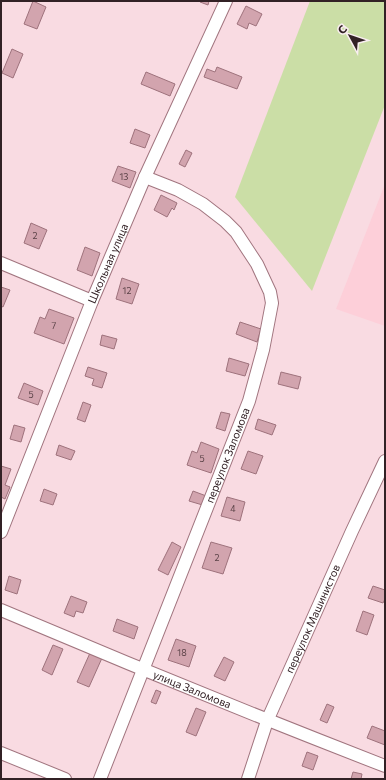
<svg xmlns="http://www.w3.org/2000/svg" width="386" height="780" font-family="Commissioner,sans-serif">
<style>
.built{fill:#fdcfd9}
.green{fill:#cbdea6}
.building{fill:#d2a4ae;stroke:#9e727c}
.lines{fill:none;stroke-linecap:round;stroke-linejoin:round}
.minor-casing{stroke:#a1757f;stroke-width:14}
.minor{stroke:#fff;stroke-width:12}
.labels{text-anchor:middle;stroke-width:3;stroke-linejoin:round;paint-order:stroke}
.number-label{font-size:9px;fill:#5a4247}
.street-label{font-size:11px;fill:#322125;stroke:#f9eef0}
</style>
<rect width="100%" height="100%" fill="#f9dbe2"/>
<polygon class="built" points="385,184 385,326 336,309"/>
<polygon class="green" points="310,1 385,1 385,105 312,291 235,197"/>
<g class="building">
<polygon points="33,1 46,7 37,29 24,24"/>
<polygon points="201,1 209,1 208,5 200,2"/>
<polygon points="246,6 262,14 256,26 249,23 247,29 237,24"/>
<polygon points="12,49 23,54 13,78 2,73"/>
<polygon points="217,67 242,77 237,89 204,77 207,69 215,72"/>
<polygon points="146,72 175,84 170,96 141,84"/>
<polygon points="135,129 150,135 145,148 130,143"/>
<polygon points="186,150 192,153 185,167 179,164"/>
<polygon points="118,166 136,172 130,188 112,181"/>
<polygon points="161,195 177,203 174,210 172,208 167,217 154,210"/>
<polygon points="31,223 47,230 39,249 24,243"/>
<polygon points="85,247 100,253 92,276 77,270"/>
<polygon points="122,278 139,284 132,304 116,299"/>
<polygon points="1,287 10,290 3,307 1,306"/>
<polygon points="49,309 74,318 64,344 34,333 40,317 45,319"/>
<polygon points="240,322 261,329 257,342 236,334"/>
<polygon points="102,335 117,339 114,349 100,345"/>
<polygon points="229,358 249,364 245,376 226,371"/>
<polygon points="88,367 107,373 102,388 92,385 94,379 85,376"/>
<polygon points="281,372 301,377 298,389 278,384"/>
<polygon points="24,383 43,391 38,405 18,398"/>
<polygon points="83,402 91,405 85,422 77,419"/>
<polygon points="221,412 230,414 225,431 216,428"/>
<polygon points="258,419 276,425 272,435 255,429"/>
<polygon points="14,425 25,428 21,442 10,439"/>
<polygon points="201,442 219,449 211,473 187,465 192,451 197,453"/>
<polygon points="59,445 75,451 71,460 56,455"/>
<polygon points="248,451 263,456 256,474 241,469"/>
<polygon points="1,466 11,469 5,485 10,487 5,499 1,497"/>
<polygon points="44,489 57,494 53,505 40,501"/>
<polygon points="193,491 209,497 206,506 189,501"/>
<polygon points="227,497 245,502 240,521 221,516"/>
<polygon points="172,542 181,547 168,575 158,570"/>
<polygon points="211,542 232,548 223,574 202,568"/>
<polygon points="9,576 21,580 17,594 5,590"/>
<polygon points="373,586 385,590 385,599 383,603 368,598"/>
<polygon points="71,596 87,602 83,613 76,611 74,617 64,613"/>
<polygon points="363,611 374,615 367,635 356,631"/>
<polygon points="117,619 138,627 134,639 113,631"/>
<polygon points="176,639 196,646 189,667 168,660"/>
<polygon points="53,645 63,649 52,675 42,670"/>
<polygon points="90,653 102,658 89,687 77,682"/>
<polygon points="224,657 234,662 225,681 214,676"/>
<polygon points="156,690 161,692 156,704 151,702"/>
<polygon points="327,704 334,707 327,723 320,720"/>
<polygon points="196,708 206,712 196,736 186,732"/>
<polygon points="372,726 385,731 385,745 367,738"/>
<polygon points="307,752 318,756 313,770 302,766"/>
<polygon points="353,772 362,774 361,779 351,779"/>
</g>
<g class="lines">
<g class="minor-casing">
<g id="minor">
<polyline points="1,263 92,301"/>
<path id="s1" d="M1,532L92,301L145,177L226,1"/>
<path id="s2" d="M1,610C128,664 256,716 385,766"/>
<polyline points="1,753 65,779"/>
<path id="s3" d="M100,779L249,401L263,350L272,303L270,292L257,264L236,232L225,221L203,204L178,190L145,177"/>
<path id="s4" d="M248,779L267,721L352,531L385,461"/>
</g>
</g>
<use href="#minor" class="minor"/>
</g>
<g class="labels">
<g class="number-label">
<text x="124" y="180">13</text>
<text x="35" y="239">2</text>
<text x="127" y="294">12</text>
<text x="54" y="329">7</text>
<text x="31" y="398">5</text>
<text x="202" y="462">5</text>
<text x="233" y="512">4</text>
<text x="217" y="561">2</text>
<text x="182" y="656">18</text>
</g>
<g class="street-label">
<text dy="4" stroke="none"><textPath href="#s1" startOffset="289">Школьная улица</textPath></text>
<text dy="4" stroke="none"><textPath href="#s3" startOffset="348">переулок Заломова</textPath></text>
<text dy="4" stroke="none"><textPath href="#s4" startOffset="173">переулок Машинистов</textPath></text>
<text dy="4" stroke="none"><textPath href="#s2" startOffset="207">улица Заломова</textPath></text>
</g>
</g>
<rect width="386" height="780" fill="none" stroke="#322125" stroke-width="4"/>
<g transform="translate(350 36) rotate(310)" stroke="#f9eef0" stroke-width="3" paint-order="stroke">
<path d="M0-3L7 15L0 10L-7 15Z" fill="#322125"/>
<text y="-6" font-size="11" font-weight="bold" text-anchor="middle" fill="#322125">С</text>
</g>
</svg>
